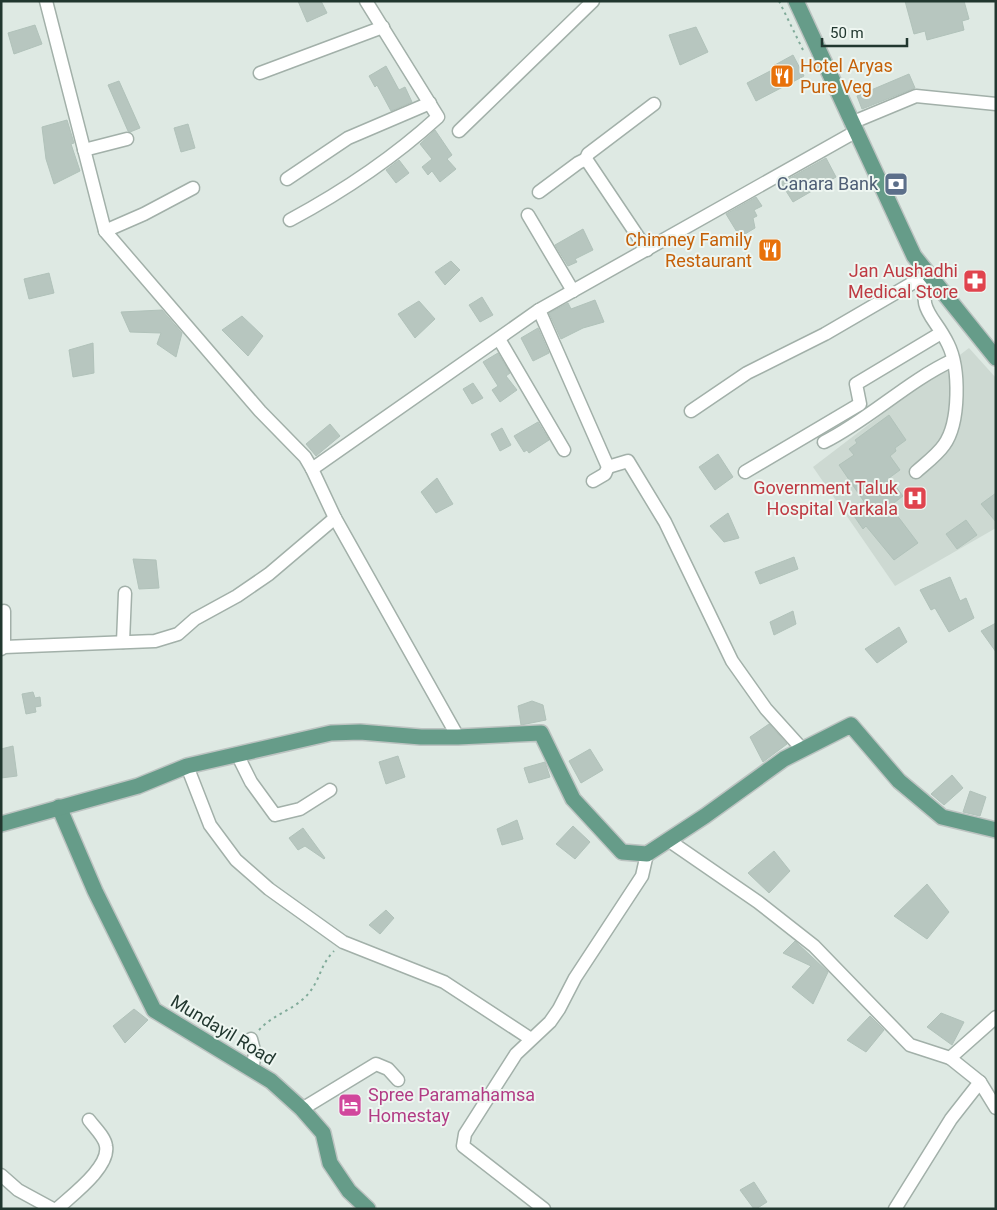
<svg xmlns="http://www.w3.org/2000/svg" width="997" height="1210" font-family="Roboto,sans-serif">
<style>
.built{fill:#cdd9d2}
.building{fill:#b7c6bf;stroke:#b1c2ba}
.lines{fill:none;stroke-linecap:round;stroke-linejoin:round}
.minor-casing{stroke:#a2b0a9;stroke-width:15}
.major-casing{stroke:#bcc3c1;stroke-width:18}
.path{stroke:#81ab9a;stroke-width:2;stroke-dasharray:2.5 4;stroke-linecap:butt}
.minor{stroke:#fff;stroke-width:12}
.major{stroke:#669c89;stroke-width:15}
.labels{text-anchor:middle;stroke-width:4;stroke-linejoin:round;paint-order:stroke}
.food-label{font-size:18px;fill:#c56008;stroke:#eef6f1;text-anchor:start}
.service-label{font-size:18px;fill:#4e5e75;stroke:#eef6f1;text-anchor:end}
.health-label{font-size:18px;fill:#be3a42;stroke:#eef6f1;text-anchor:end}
.street-label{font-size:18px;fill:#21372f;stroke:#eef6f1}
.hotel-label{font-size:18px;fill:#b23c85;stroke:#eef6f1;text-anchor:start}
</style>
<rect width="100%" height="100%" fill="#dee9e3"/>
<polygon class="built" points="969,348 996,378 996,528 895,586 813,467"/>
<g class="building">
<polygon points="298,1 321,1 327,13 307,22"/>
<polygon points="905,1 964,1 969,19 962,21 964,30 927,40 925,31 914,34"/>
<polygon points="35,25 42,44 14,54 8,33"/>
<polygon points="696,27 708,52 680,65 669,35"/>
<polygon points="793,55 804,76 756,101 747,83 774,69 773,66"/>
<polygon points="386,66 399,90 405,87 412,102 391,111 377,85 375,87 369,76"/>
<polygon points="909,74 915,88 862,109 857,96"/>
<polygon points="119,81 140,128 130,132 128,131 108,85"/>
<polygon points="67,120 74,143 71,144 80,171 54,184 46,159 42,127"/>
<polygon points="188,124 195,148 181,152 174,128"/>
<polygon points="435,130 452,155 447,159 456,169 440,182 432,171 428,175 422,167 432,159 420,144"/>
<polygon points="826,158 836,177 793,202 781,183"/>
<polygon points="399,160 409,173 396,183 386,170"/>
<polygon points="756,197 762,206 754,210 757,216 753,218 755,228 740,237 726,214"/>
<polygon points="583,229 593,250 575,259 577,262 568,266 555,245"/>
<polygon points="451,261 460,270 445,285 435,272"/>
<polygon points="49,273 54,293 29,299 24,279"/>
<polygon points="482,297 493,315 480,322 469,305"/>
<polygon points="595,300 604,322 583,328 561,339 549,313 568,303 571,309"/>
<polygon points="419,301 435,319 415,338 398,314"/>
<polygon points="162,310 182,333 176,357 157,344 161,333 130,332 121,312"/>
<polygon points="242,316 263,336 248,356 222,330"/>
<polygon points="538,328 549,353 533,361 521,338"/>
<polygon points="93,343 94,373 73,377 69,350"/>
<polygon points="498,353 510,373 506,376 517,390 500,402 492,390 498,386 483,362"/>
<polygon points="473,383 483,398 472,404 463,389"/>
<polygon points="889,415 906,440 895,448 896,451 890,456 900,470 889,478 903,496 890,506 918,543 894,560 866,526 863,529 852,513 865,503 839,465 854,455 849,449 857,443 855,440"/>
<polygon points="538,422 549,440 529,453 527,450 524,452 514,436"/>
<polygon points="330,424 340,436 316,456 306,444"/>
<polygon points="502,428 511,445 500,451 491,434"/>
<polygon points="718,454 733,477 715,490 699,467"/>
<polygon points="437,478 453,504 436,513 421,492"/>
<polygon points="996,493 996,522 981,504"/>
<polygon points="728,513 739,538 724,542 710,526"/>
<polygon points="966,520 977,535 957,549 946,534"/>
<polygon points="794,557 798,569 760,584 755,572"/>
<polygon points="133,559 156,560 159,588 139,589"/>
<polygon points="950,577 960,601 966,598 974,618 949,632 935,608 931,610 920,590"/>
<polygon points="793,611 796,624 774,635 770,622"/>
<polygon points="996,623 996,652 981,631"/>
<polygon points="899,627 907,642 877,663 865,649"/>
<polygon points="33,692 35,698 40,697 41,706 35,707 36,712 26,714 22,694"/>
<polygon points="532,701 543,705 546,720 521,725 518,706"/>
<polygon points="769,724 787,744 763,762 750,737"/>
<polygon points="13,746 17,776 1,778 1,749"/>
<polygon points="590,749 603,770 581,783 569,761"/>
<polygon points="398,756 405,777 386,784 379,762"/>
<polygon points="545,762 550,777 529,783 524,768"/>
<polygon points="952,775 963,788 944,805 931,794"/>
<polygon points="970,791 986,797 980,816 963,812"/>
<polygon points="517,820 523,839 502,845 497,829"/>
<polygon points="573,826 590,842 575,859 556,844"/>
<polygon points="303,828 325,858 324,859 305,846 298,850 289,838"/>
<polygon points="774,851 790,871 769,893 748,873"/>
<polygon points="927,884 949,912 927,939 894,916"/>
<polygon points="386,910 394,918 380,934 369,925"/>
<polygon points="795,941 828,972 813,1004 792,987 811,966 783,953"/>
<polygon points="134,1009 148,1020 125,1043 113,1026"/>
<polygon points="941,1013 964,1022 952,1045 927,1027"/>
<polygon points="870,1016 884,1030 866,1052 847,1040"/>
<polygon points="754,1182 767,1202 756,1209 754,1209 740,1190"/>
</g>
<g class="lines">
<g class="minor-casing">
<g id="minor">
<polyline points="46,1 105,231 260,411 305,457 312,469"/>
<polyline points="260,73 383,27"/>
<polyline points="851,123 916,96 996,104"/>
<polyline points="459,131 593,1"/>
<polyline points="84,150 127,139"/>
<polyline points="287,179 348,138 430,103"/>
<polyline points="539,192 578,163 586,159"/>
<polyline points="528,215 573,291"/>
<path d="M290,220C344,191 393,158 438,117L366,1"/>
<polyline points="105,231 144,214 193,188"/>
<polyline points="647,250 586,159 588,154 654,104"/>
<polyline points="539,310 608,467 605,474 593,481"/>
<polyline points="499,339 564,450"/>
<polyline points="691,411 747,373 825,334 928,274"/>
<path d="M824,442C870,419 906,382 953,360"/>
<polyline points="608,467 628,461 665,522 732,661 766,709 803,750"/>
<polyline points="745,472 860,404 856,384 941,333"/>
<path d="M916,472C926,463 937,455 944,445C960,423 960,368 948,344C933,313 917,313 928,274"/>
<polyline points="4,611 4,647"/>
<polyline points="123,642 125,593"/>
<polyline points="1,649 4,647 155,641 178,634 195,619 237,596 269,574 335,518"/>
<polyline points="458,737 335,518 312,469 539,310 855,132"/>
<polyline points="237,754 251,782 275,815 300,809 330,790"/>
<polyline points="187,766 210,825 236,860 269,889 343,942 444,982 531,1039"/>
<polyline points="668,840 758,902 814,946 910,1045 950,1058 996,1017"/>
<polyline points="251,1039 255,1054 252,1069"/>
<polyline points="950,1058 980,1082"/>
<polyline points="302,1109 376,1064 388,1069 398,1080"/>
<polyline points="1,1175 18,1190 53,1209"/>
<path d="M57,1209C72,1195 110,1167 106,1146C105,1137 94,1127 89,1120"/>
<polyline points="544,1209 463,1146 465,1134 516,1054 550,1022 559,1009 575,978 642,876 647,854"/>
<polyline points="895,1209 951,1119 980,1082 996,1108"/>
</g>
</g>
<g class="major-casing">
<g id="major">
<polyline points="796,1 914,256 996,358"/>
<polyline points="59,807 95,891 154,1010 271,1081 302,1109 323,1133 330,1163 349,1191 368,1209"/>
<polyline points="1,824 138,786 187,766 331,733 360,732 421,737 458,737 541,733 573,799 622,852 647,854 705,816 784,759 851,725 899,781 942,817 996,830"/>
</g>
</g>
<g class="path">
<polyline points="779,1 803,50"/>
<path d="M259,1030C273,1014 295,1010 309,993C321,978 320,965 334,951"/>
</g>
<use href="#minor" class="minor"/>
<use href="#major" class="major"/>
</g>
<defs>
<g id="restaurant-square" transform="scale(1.25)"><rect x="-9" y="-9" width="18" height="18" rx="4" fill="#e8710a" stroke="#eef6f1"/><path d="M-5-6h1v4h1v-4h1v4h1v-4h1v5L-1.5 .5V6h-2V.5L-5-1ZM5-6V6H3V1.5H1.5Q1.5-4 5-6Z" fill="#fff"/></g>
<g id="bank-square" transform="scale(1.25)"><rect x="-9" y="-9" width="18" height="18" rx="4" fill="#5c6f8a" stroke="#eef6f1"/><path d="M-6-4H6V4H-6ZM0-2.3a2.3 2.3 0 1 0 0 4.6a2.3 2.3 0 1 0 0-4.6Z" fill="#fff"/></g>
<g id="pharmacy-square" transform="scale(1.25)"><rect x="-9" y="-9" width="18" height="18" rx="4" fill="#e0444e" stroke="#eef6f1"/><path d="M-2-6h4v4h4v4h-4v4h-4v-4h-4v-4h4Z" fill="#fff"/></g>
<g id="hospital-square" transform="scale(1.25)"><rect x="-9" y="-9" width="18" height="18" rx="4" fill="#e0444e" stroke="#eef6f1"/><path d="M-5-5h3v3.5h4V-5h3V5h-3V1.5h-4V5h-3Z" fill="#fff"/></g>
<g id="hotel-square" transform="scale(1.25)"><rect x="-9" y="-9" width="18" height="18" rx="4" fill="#d1479c" stroke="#eef6f1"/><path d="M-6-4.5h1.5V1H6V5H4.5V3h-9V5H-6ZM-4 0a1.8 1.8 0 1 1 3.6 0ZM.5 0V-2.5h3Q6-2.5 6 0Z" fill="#fff"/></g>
</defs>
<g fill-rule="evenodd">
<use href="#restaurant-square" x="782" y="76"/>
<use href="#bank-square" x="896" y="184"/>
<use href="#restaurant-square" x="770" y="250"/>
<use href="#pharmacy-square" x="975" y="281"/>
<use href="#hospital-square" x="915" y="498"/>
<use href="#hotel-square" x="350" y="1105"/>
</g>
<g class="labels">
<g class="food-label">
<text x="800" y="72">Hotel Aryas<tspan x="800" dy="21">Pure Veg</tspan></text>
<text x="752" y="246" text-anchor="end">Chimney Family<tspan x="752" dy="21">Restaurant</tspan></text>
</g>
<g class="service-label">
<text x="878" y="190">Canara Bank</text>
</g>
<g class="health-label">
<text x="958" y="277">Jan Aushadhi<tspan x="958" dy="21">Medical Store</tspan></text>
<text x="898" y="494">Government Taluk<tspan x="898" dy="21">Hospital Varkala</tspan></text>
</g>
<g class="street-label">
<text transform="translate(223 1030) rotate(31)" y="6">Mundayil Road</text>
</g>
<g class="hotel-label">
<text x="368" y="1101">Spree Paramahamsa<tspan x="368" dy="21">Homestay</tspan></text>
</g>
</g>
<rect width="997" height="1210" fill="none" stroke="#21372f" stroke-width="5"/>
<path d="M822 38v8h85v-8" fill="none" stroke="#21372f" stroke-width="2.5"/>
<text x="830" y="38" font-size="15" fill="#21372f" stroke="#eef6f1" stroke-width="4" paint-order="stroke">50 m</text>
</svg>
